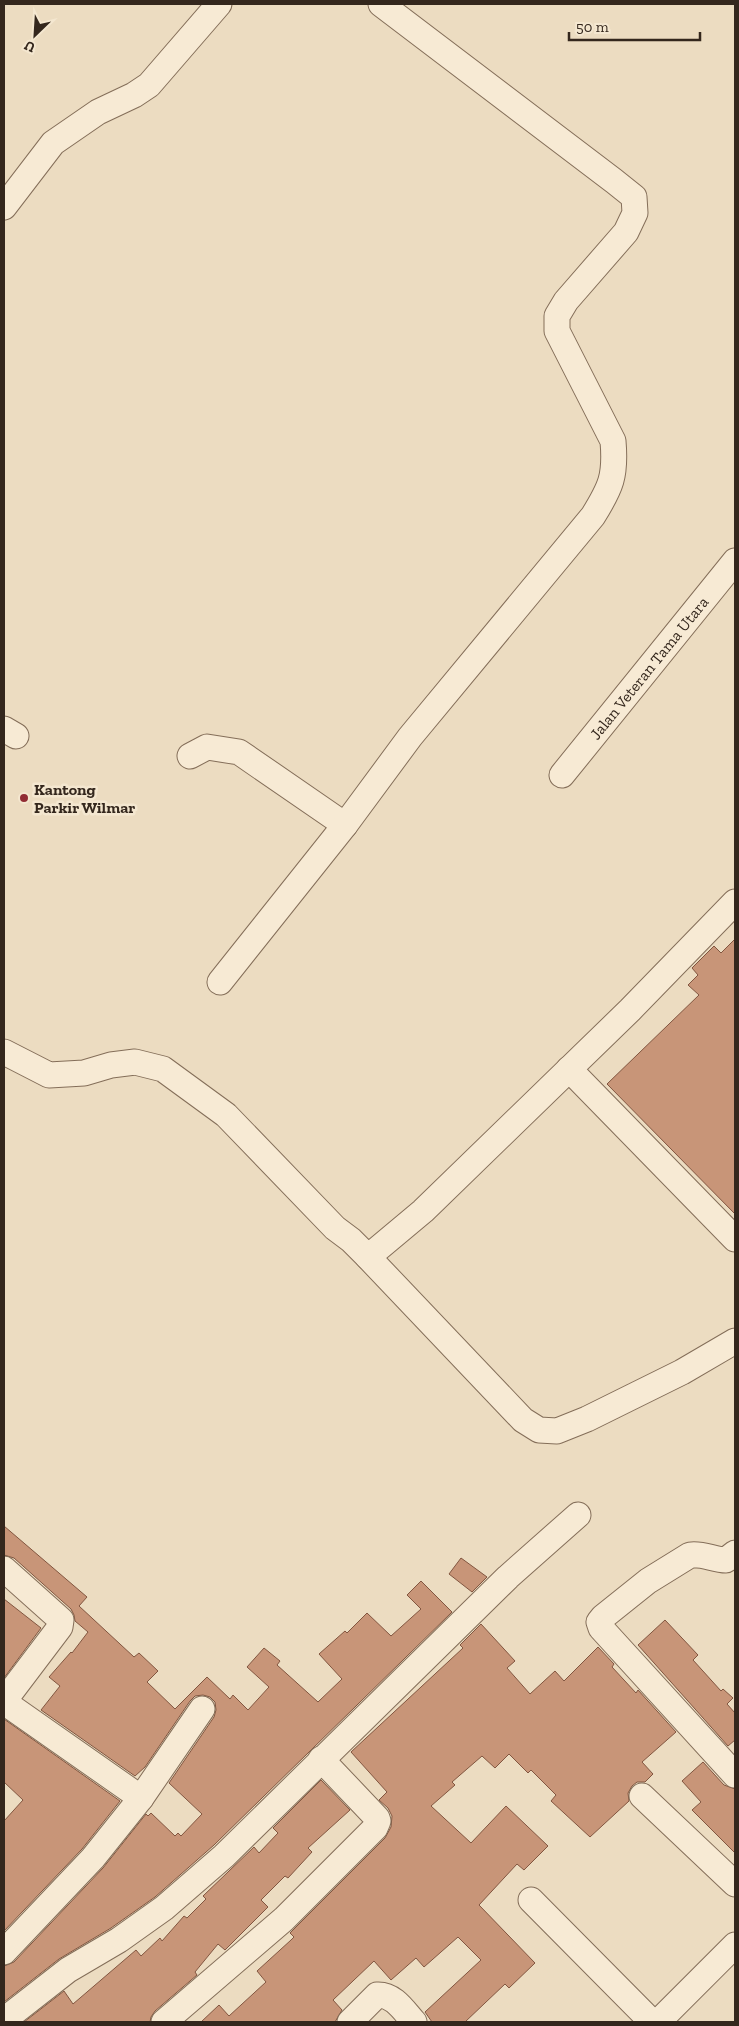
<svg xmlns="http://www.w3.org/2000/svg" width="739" height="2026" font-family="'Zilla Slab',serif">
<style>
.building{fill:#c89578;stroke:#825640}
.lines{fill:none;stroke-linecap:round;stroke-linejoin:round}
.minor-casing{stroke:#846e59;stroke-width:27}
.minor{stroke:#f7ead4;stroke-width:25}
.poi-dot{fill:#912c33;stroke:#f4e7d0;stroke-width:2}
.labels{text-anchor:middle;stroke-width:5;stroke-linejoin:round;paint-order:stroke}
.street-label{font-size:16px;fill:#34271d;stroke:#f4e7d0}
.poi-label{font-size:16px;font-weight:bold;fill:#34271d;stroke:#f4e7d0;text-anchor:start}
</style>
<rect width="100%" height="100%" fill="#ecdcc1"/>
<g class="building">
<polygon points="735,939 735,1214 607,1084 699,995 688,985 698,975 692,968 714,946 721,953"/>
<polygon points="4,1526 87,1597 79,1606 134,1657 139,1653 158,1671 147,1682 175,1709 207,1677 230,1699 233,1695 248,1710 269,1687 247,1667 264,1648 280,1661 277,1665 318,1702 342,1679 319,1654 345,1631 347,1633 367,1613 391,1636 421,1609 407,1595 421,1581 452,1612 214,1845 155,1897 111,1928 59,1959 4,2002 4,1966 14,1962 103,1868 146,1814 148,1816 151,1813 175,1836 178,1833 181,1836 202,1814 169,1783 214,1717 216,1710 215,1702 210,1697 203,1695 195,1696 190,1701 145,1767 135,1776 41,1710 60,1686 49,1677 71,1652 72,1653 88,1632 75,1621 74,1615 71,1609 14,1558 4,1555"/>
<polygon points="461,1558 487,1577 472,1592 449,1574"/>
<polygon points="4,1599 41,1628 4,1678"/>
<polygon points="665,1620 698,1655 693,1660 721,1691 723,1689 733,1698 727,1704 735,1713 735,1740 728,1746 638,1645"/>
<polygon points="481,1624 515,1661 507,1668 530,1694 555,1671 564,1681 598,1647 614,1664 612,1667 636,1693 638,1690 676,1732 642,1762 653,1774 645,1782 637,1782 632,1786 628,1793 629,1801 590,1837 551,1801 556,1795 531,1770 528,1773 509,1754 495,1768 482,1756 452,1782 455,1785 431,1806 471,1843 506,1806 548,1846 524,1870 517,1864 479,1905 535,1963 509,1988 505,1984 465,2022 432,2022 425,2012 481,1960 458,1937 424,1967 416,1958 391,1980 374,1961 333,2000 342,2010 335,2022 201,2022 219,2005 229,2016 266,1982 257,1971 291,1940 294,1937 290,1933 385,1838 391,1827 392,1816 388,1808 379,1800 387,1792 351,1752 463,1648 460,1645"/>
<polygon points="4,1719 120,1801 82,1849 4,1931 4,1821 23,1800 4,1782"/>
<polygon points="703,1762 724,1785 735,1789 735,1853 692,1810 701,1802 682,1781"/>
<polygon points="321,1780 350,1810 308,1848 312,1852 288,1878 285,1876 261,1900 268,1907 225,1950 218,1944 195,1972 197,1975 155,2011 151,2017 150,2022 24,2022 64,1991 73,2004 136,1950 141,1956 160,1938 162,1941 184,1916 187,1918 206,1899 203,1896 254,1847 259,1853 278,1833 273,1828"/>
</g>
<g class="lines">
<g class="minor-casing">
<g id="minor">
<polyline points="4,207 53,143 98,112 134,95 149,85 219,4"/>
<polyline points="4,729 16,736"/>
<polyline points="190,756 207,747 239,752 345,825"/>
<path id="s1" d="M562,775L735,561"/>
<path d="M220,982L345,825L410,737L593,516C611,487 616,476 613,441L557,331V316L566,301L626,232L635,213L634,197L614,181L381,4"/>
<polyline points="4,1052 49,1075 84,1073 111,1065 135,1062 163,1069 226,1115 335,1228 351,1240 368,1257 423,1211 630,1010 735,902"/>
<polyline points="569,1069 735,1239"/>
<polyline points="368,1257 523,1420 539,1430 557,1431 587,1419 682,1372 735,1341"/>
<path d="M735,1553L726,1560C714,1560 703,1553 690,1555L648,1581L603,1617L599,1622L601,1628L735,1775"/>
<polyline points="4,1569 61,1620 60,1627 4,1701"/>
<polyline points="4,1702 141,1798"/>
<polyline points="642,1796 735,1884"/>
<polyline points="531,1900 652,2022"/>
<polyline points="4,1952 93,1858 141,1798 202,1709"/>
<polyline points="4,2020 68,1970 119,1940 164,1908 224,1856 508,1577 578,1515"/>
<polyline points="164,2022 284,1919 375,1828 378,1821 377,1818 321,1759"/>
<path d="M350,2022L377,1995C394,1994 404,2011 414,2022"/>
<polyline points="658,2022 735,1945"/>
</g>
</g>
<use href="#minor" class="minor"/>
</g>
<circle class="poi-dot" cx="24" cy="798" r="5"/>
<g class="labels">
<g class="street-label">
<text dy="6" stroke="none"><textPath href="#s1" startOffset="138">Jalan Veteran Tama Utara</textPath></text>
</g>
<g class="poi-label">
<text x="34" y="795">Kantong<tspan x="34" dy="18">Parkir Wilmar</tspan></text>
</g>
</g>
<rect width="739" height="2026" fill="none" stroke="#34271d" stroke-width="10"/>
<g transform="translate(35 35) rotate(205)" stroke="#f4e7d0" stroke-width="4" paint-order="stroke">
<path d="M0-4L9 19L0 12L-9 19Z" fill="#34271d"/>
<text y="-8" font-size="14" font-weight="bold" text-anchor="middle" fill="#34271d">U</text>
</g>
<path d="M569 32v8h131v-8" fill="none" stroke="#34271d" stroke-width="2.5"/>
<text x="576" y="32" font-size="15" fill="#34271d" stroke="#f4e7d0" stroke-width="4" paint-order="stroke">50 m</text>
</svg>
